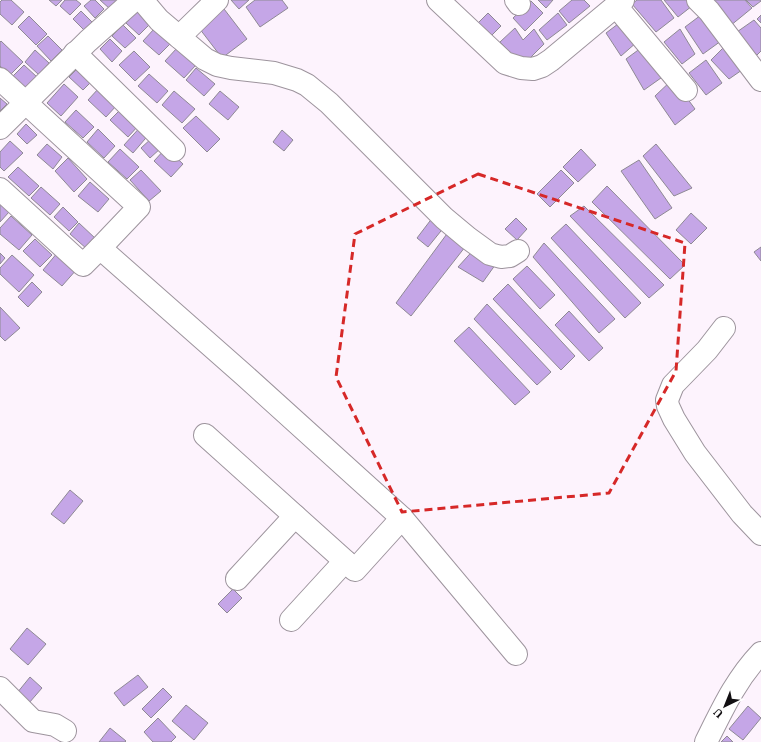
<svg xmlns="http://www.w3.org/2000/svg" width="761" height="742" font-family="'IBM Plex Serif',serif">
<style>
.building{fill:#c5a6e7;stroke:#8e8994}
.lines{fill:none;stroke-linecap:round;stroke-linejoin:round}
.minor-casing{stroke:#9d949d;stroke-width:24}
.minor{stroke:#fff;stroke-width:22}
.marked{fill:none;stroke:#d62828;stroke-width:3;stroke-dasharray:8 5;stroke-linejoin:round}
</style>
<rect width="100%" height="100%" fill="#fdf3fd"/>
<g class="building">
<polygon points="2,0 11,0 24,12 12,25 0,14 0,2"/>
<polygon points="49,0 62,0 56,6"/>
<polygon points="65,0 76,0 81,4 70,15 60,6"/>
<polygon points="91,0 95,0 104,9 95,18 84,6"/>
<polygon points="100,0 118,0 110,9"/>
<polygon points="231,0 249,0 239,9"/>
<polygon points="255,0 282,0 288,8 260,27 246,7"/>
<polygon points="538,0 553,0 546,8"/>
<polygon points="572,0 584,0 590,6 569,23 559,11"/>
<polygon points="637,0 661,0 674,18 656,32 632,4"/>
<polygon points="664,0 688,0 692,6 678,17"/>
<polygon points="715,0 745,0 752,8 730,26 708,7"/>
<polygon points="746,0 761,0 761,1 753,7"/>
<polygon points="531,1 543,13 525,31 513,18"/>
<polygon points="221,5 247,39 222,58 196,24"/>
<polygon points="81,11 92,22 84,30 73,19"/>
<polygon points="137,11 150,24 139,35 126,23"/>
<polygon points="488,13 501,26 488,39 475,26"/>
<polygon points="558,13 567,25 547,40 539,30"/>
<polygon points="701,15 721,41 703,54 685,27"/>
<polygon points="761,15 761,23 757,19"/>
<polygon points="29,16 47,34 36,45 18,27"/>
<polygon points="754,20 761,28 761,51 757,55 734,34"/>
<polygon points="622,21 637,42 621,56 606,33"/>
<polygon points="123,25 136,38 125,48 112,36"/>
<polygon points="515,28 523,40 534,29 544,44 523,65 500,42"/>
<polygon points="154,29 170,44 159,55 143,41"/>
<polygon points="680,29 695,54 682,64 664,42"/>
<polygon points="48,36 62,50 51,61 37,46"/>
<polygon points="110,39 122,51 112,62 100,49"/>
<polygon points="1,41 23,62 10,75 0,66 0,42"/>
<polygon points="645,45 668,73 644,90 626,59"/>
<polygon points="725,46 742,70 729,79 711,60"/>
<polygon points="177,48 196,65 184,78 165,61"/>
<polygon points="35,50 49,63 39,75 25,62"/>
<polygon points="134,51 150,67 135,81 119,65"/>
<polygon points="706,60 722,83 706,95 689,73"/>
<polygon points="24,65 37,77 26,89 13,76"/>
<polygon points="79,67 93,80 83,90 69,77"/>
<polygon points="196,68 215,84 204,96 186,80"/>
<polygon points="149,74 168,91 157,103 138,86"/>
<polygon points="673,79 695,109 675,125 655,96"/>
<polygon points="64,84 78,97 61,116 47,103"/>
<polygon points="99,88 117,105 106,117 88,100"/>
<polygon points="174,91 195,109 182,123 162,105"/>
<polygon points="220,91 239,107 228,120 209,104"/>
<polygon points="0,98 7,104 0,111"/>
<polygon points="121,109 139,125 128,137 110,120"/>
<polygon points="76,110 94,127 83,138 65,122"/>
<polygon points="196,116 220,139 207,152 183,128"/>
<polygon points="26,124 37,135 27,144 17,134"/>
<polygon points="143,124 151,132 133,153 124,145"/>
<polygon points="98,129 115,146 104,158 87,142"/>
<polygon points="282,130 293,140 284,151 273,142"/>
<polygon points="152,138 161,148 150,158 141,148"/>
<polygon points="10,141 23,153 4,171 0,167 0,152"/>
<polygon points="47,144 62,157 53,169 37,155"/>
<polygon points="656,144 692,188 674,196 643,156"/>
<polygon points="166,148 183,164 171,177 154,161"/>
<polygon points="120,149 139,167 127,179 108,162"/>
<polygon points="581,149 596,165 578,182 563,167"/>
<polygon points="68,158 87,179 74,192 55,171"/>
<polygon points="639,160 672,208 655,219 621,171"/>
<polygon points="18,167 39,186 29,196 8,177"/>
<polygon points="141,170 161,191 149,201 130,180"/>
<polygon points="561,170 574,183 550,207 537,194"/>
<polygon points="90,182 109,199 98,212 78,196"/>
<polygon points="607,186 685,265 670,279 592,202"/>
<polygon points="41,187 60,204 50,215 31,198"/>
<polygon points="0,204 9,212 0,222"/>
<polygon points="584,206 664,285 649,298 570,216"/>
<polygon points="63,207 78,222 69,231 54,217"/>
<polygon points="691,213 707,228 691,244 676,230"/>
<polygon points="11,216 32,235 19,250 0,234 0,228"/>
<polygon points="433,217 445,226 428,247 417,238"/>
<polygon points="516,218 527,229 517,240 505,229"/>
<polygon points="79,223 96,239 87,249 70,234"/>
<polygon points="566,224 641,303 625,318 551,238"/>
<polygon points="452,227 469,242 411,316 396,303"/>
<polygon points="35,239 52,255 40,267 23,251"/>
<polygon points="544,243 615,319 599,333 533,257"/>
<polygon points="477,246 498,261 483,282 458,267"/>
<polygon points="761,247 761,261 754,252"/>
<polygon points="58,252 77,269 62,286 43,270"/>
<polygon points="0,253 5,258 0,264"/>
<polygon points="12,255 34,275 19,292 0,274 0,268"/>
<polygon points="527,266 555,295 540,309 513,279"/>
<polygon points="32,282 42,292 28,307 18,297"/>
<polygon points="508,284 575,356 561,370 493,299"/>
<polygon points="487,304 551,372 537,385 474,319"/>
<polygon points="0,307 20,328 5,341 0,336"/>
<polygon points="569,311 603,348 589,361 555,325"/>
<polygon points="469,327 530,392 515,405 454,341"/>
<polygon points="70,490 83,501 64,524 51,514"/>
<polygon points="233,589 242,598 227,613 218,604"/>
<polygon points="27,628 46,644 28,665 10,649"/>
<polygon points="138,675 148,687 124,706 114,693"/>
<polygon points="30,677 42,688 29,703 17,693"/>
<polygon points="163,688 172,697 151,718 142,709"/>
<polygon points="186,705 208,723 194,740 172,721"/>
<polygon points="748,706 761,718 743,740 729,729"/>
<polygon points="158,718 176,737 171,742 153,742 144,732"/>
<polygon points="110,728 126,741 125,742 99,742"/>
<polygon points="727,736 733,742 721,742"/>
</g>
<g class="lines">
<g class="minor-casing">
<g id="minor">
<polyline points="142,0 159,20 205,59 217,65 231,68 274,73 297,80 307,85 329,103 444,218 468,238 490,254 501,257 510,256 518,251"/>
<polyline points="438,0 505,63 521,68 533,69 542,66 551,60 623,0"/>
<polyline points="516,0 519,4"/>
<polyline points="698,0 709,11 761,80"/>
<polyline points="616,6 686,90"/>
<polyline points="179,37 217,0"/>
<polyline points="75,53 174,150"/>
<polyline points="0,79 139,207 100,248"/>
<polyline points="0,128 88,41 134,0"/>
<polyline points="0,189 83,265 100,248 244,375 402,518 516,654"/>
<polyline points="724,328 707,350 673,385 667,400 668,406 674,419 695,453 742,514 761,534"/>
<polyline points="205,435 355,570 402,518"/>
<polyline points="237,579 295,516"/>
<polyline points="291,620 345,561"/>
<polyline points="0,688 33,721 55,725 65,731"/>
<path d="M706,742C722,710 736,679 761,653"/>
</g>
</g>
<use href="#minor" class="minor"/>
</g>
<path class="marked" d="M478,174L685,243L676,371L609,493L402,512L336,377L355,234Z"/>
<g transform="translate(725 706) rotate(223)" stroke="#ffffff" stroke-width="3" paint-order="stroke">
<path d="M0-3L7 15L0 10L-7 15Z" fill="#120f12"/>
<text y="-6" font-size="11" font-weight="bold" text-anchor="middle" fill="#120f12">U</text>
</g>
</svg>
